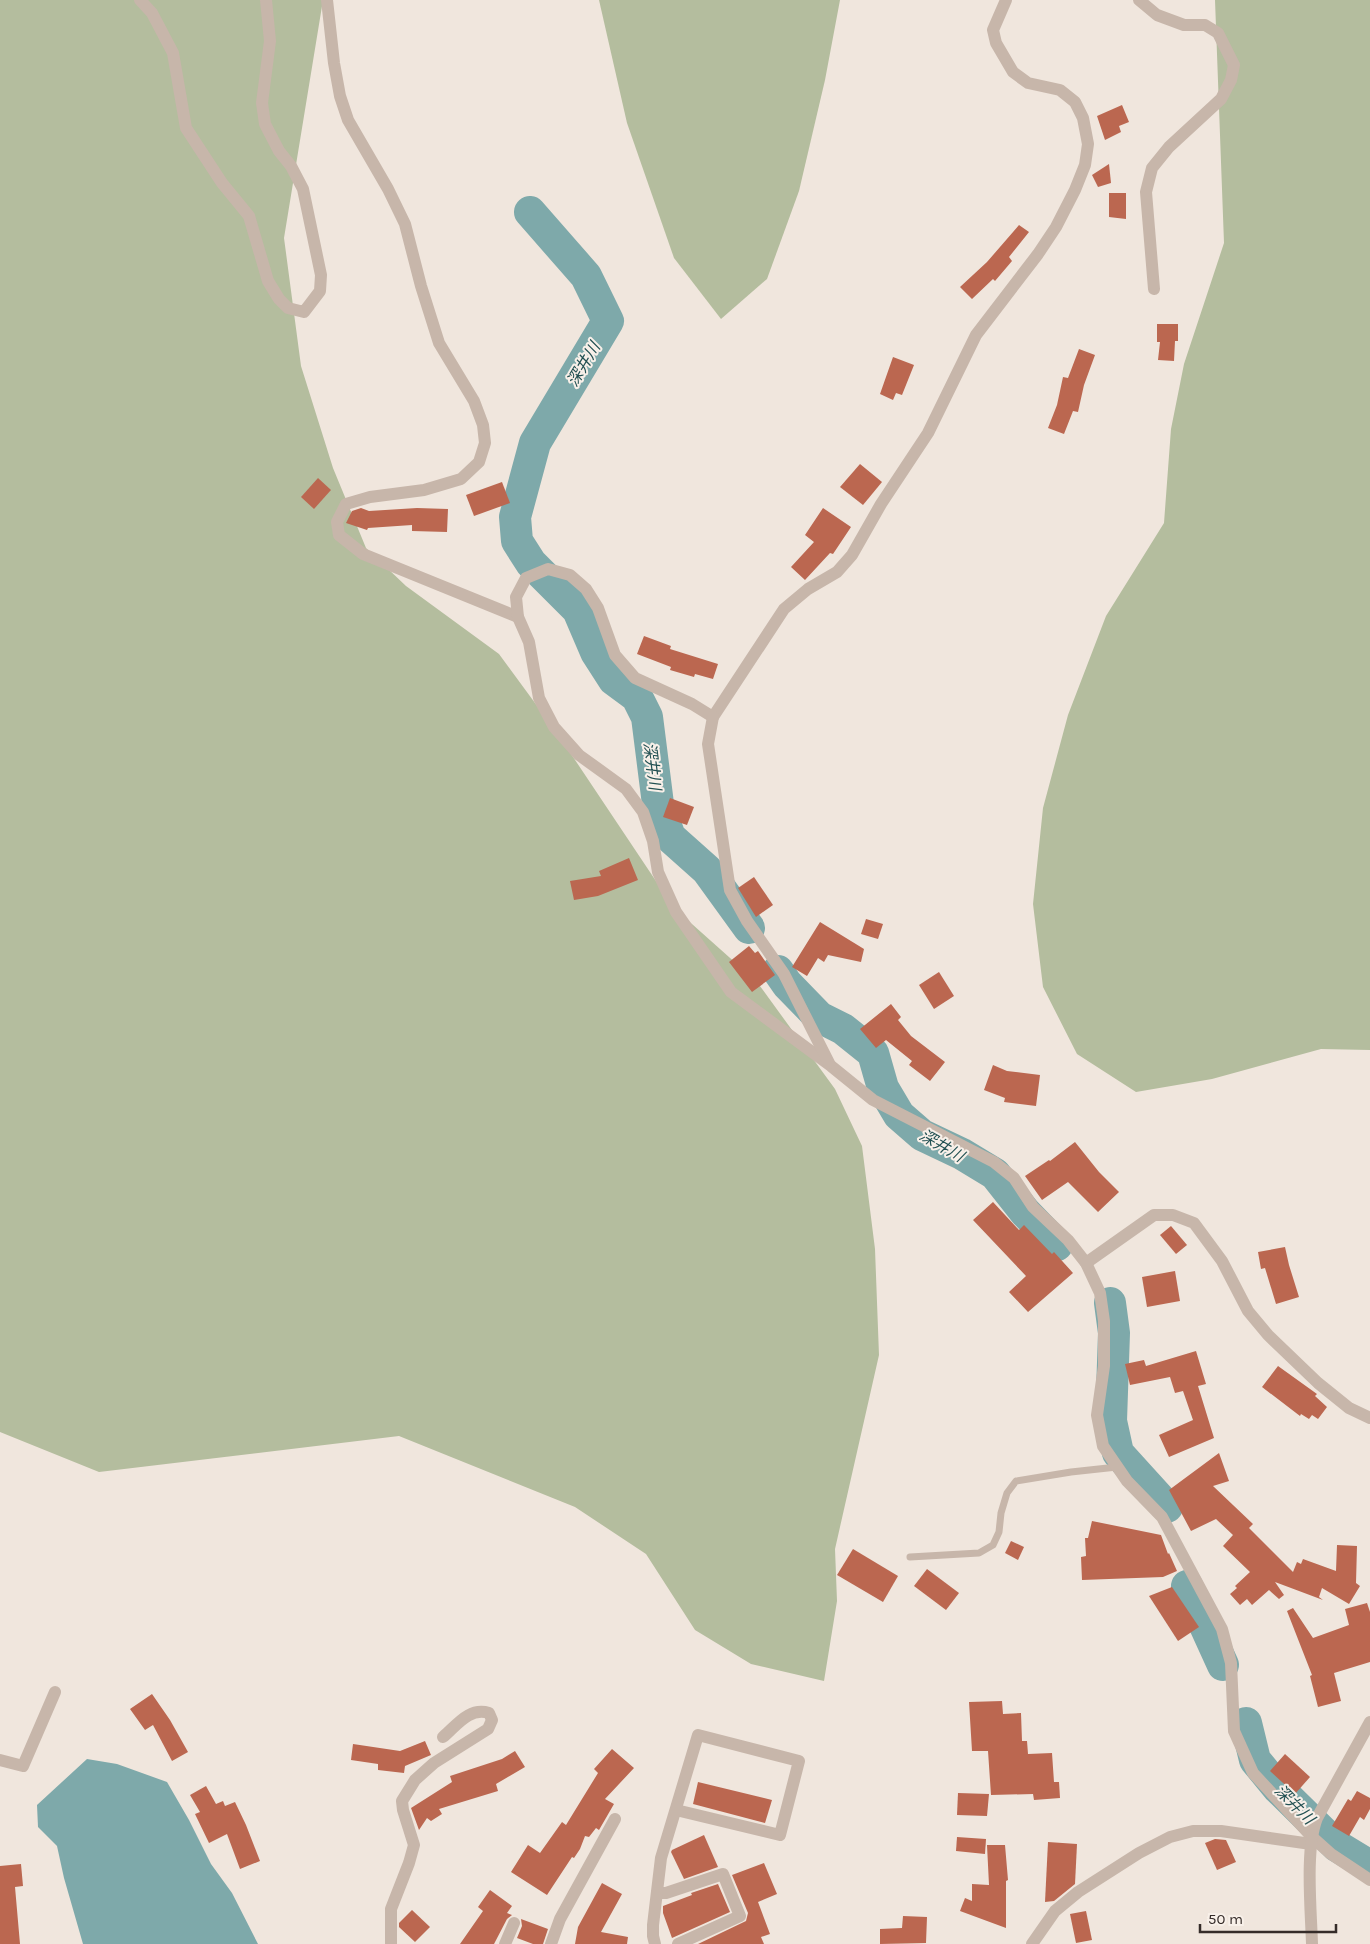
<svg xmlns="http://www.w3.org/2000/svg" width="1370" height="1944" font-family="Karla,'Noto Sans JP',sans-serif">
<style>
.green{fill:#b4bd9e}
.water{fill:#7ea9aa}
.lines{fill:none;stroke-linecap:round;stroke-linejoin:round}
.river{stroke:#7ea9aa;stroke-width:32}
.building{fill:#bb6750}
.service{stroke:#c7b6aa;stroke-width:7}
.minor{stroke:#c7b6aa;stroke-width:12}
.tertiary{stroke:#c7b6aa;stroke-width:12}
.labels{text-anchor:middle;stroke-width:4;stroke-linejoin:round;paint-order:stroke}
.water-label{font-size:16px;font-style:italic;fill:#225052;stroke:#f8f0e9}
</style>
<rect width="100%" height="100%" fill="#f0e6dd"/>
<g class="green">
<polygon points="0,0 323,0 284,238 301,366 333,468 366,548 406,586 499,654 557,733 674,908 757,982 835,1089 862,1146 875,1249 879,1355 835,1549 837,1601 824,1681 751,1664 695,1630 646,1554 575,1507 399,1436 99,1472 0,1432"/>
<polygon points="599,0 840,0 825,80 799,191 767,279 721,319 674,258 627,123"/>
<polygon points="1215,0 1370,0 1370,1050 1321,1049 1212,1079 1136,1092 1077,1054 1043,987 1033,904 1043,808 1068,715 1106,616 1164,523 1171,429 1184,364 1224,243"/>
</g>
<polygon class="water" points="87,1759 117,1764 167,1782 189,1820 211,1864 232,1893 258,1944 83,1944 64,1878 57,1846 38,1827 37,1805"/>
<g class="lines">
<g class="river">
<polyline points="530,212 586,276 608,321 535,443 515,517 517,541 531,563 578,610 596,652 614,680 637,697 647,717 658,804 670,837 707,870 749,928"/>
<polyline points="778,971 787,984 819,1017 843,1029 873,1053 883,1088 899,1115 922,1135 962,1154 995,1174 1025,1212 1057,1245"/>
<polyline points="1110,1303 1114,1333 1111,1421 1118,1453 1167,1507"/>
<polyline points="1187,1586 1223,1665"/>
<polyline points="1246,1723 1255,1760 1278,1788 1337,1846 1370,1866"/>
</g>
</g>
<g class="building">
<polygon points="1122,105 1129,122 1119,126 1121,132 1105,140 1097,116"/>
<polygon points="1109,164 1111,183 1098,187 1092,175"/>
<polygon points="1109,193 1126,193 1126,219 1109,217"/>
<polygon points="1019,225 1029,232 1009,257 1012,261 995,281 993,279 972,299 960,287 987,262"/>
<polygon points="1157,324 1178,324 1178,341 1175,341 1174,361 1158,360 1160,342 1157,342"/>
<polygon points="1079,349 1095,355 1084,385 1078,412 1073,411 1064,434 1048,428 1057,405 1063,377 1068,378"/>
<polygon points="893,357 914,365 902,395 896,393 893,400 880,394"/>
<polygon points="860,464 882,482 863,505 840,487"/>
<polygon points="318,478 331,490 314,509 301,497"/>
<polygon points="502,482 510,503 474,516 466,495"/>
<polygon points="361,508 369,511 417,508 448,509 447,532 412,531 412,525 368,528 367,530 346,523 352,511"/>
<polygon points="823,508 851,527 833,554 830,553 805,580 791,567 814,542 805,535"/>
<polygon points="644,636 671,646 670,649 718,664 713,679 695,674 694,677 670,670 671,667 637,654"/>
<polygon points="670,798 694,807 687,825 663,817"/>
<polygon points="629,858 638,880 598,896 574,900 570,881 601,876 599,871"/>
<polygon points="754,877 773,905 756,917 738,888"/>
<polygon points="866,919 883,924 878,939 861,934"/>
<polygon points="820,922 864,949 861,962 828,955 824,962 818,958 807,976 792,967"/>
<polygon points="749,946 755,953 758,951 775,975 752,992 729,962"/>
<polygon points="939,972 954,996 934,1009 919,985"/>
<polygon points="891,1004 901,1017 898,1020 911,1036 945,1062 930,1081 909,1065 912,1061 886,1040 876,1048 860,1029"/>
<polygon points="993,1065 1007,1071 1040,1075 1036,1106 1004,1102 1005,1098 984,1090"/>
<polygon points="1075,1142 1099,1172 1119,1192 1098,1212 1068,1182 1042,1200 1025,1176 1049,1160 1050,1161"/>
<polygon points="993,1202 1019,1230 1024,1225 1052,1254 1054,1252 1073,1273 1028,1312 1009,1292 1026,1276 973,1220"/>
<polygon points="1171,1226 1187,1245 1176,1254 1160,1235"/>
<polygon points="1285,1247 1289,1265 1299,1297 1276,1304 1265,1268 1261,1269 1258,1252"/>
<polygon points="1175,1271 1180,1301 1147,1307 1142,1277"/>
<polygon points="1196,1351 1206,1384 1198,1386 1214,1438 1169,1457 1159,1435 1193,1420 1183,1391 1175,1393 1170,1377 1130,1385 1125,1364 1144,1360 1146,1366"/>
<polygon points="1278,1366 1317,1394 1315,1396 1327,1407 1318,1419 1312,1415 1309,1419 1301,1414 1300,1416 1262,1387"/>
<polygon points="1219,1453 1229,1481 1213,1486 1253,1524 1249,1528 1293,1572 1297,1562 1301,1564 1303,1559 1336,1571 1337,1545 1357,1546 1356,1583 1360,1586 1349,1604 1322,1588 1319,1597 1323,1600 1275,1582 1284,1595 1279,1599 1269,1590 1252,1605 1247,1599 1240,1605 1230,1594 1237,1588 1235,1586 1250,1572 1223,1546 1233,1535 1216,1519 1191,1531 1169,1490"/>
<polygon points="1092,1521 1161,1535 1168,1554 1169,1553 1177,1571 1163,1577 1082,1580 1081,1557 1086,1556 1085,1538 1088,1538"/>
<polygon points="1011,1541 1024,1547 1018,1560 1005,1553"/>
<polygon points="853,1549 898,1576 883,1602 837,1575"/>
<polygon points="927,1569 959,1593 946,1610 914,1586"/>
<polygon points="1172,1587 1199,1627 1178,1641 1149,1596"/>
<polygon points="1367,1603 1370,1612 1370,1662 1334,1673 1341,1701 1318,1707 1310,1676 1312,1675 1287,1611 1293,1608 1313,1638 1349,1625 1345,1609"/>
<polygon points="152,1694 170,1720 188,1752 172,1761 153,1725 145,1730 130,1709"/>
<polygon points="1002,1701 1003,1714 1021,1713 1022,1741 1027,1741 1028,1754 1052,1753 1054,1782 1059,1782 1060,1798 1034,1800 1033,1794 991,1795 988,1751 972,1751 969,1702"/>
<polygon points="425,1741 431,1755 405,1766 404,1773 378,1770 378,1764 351,1760 353,1744 400,1751"/>
<polygon points="612,1749 634,1768 605,1799 614,1804 599,1830 596,1828 589,1837 585,1836 580,1849 574,1858 572,1857 547,1895 511,1872 528,1845 540,1853 562,1822 566,1825 598,1773 594,1769"/>
<polygon points="515,1751 525,1767 496,1784 498,1791 439,1809 442,1814 431,1821 427,1818 419,1830 411,1808 452,1782 450,1776 502,1759"/>
<polygon points="1285,1754 1310,1777 1295,1794 1270,1771"/>
<polygon points="698,1782 772,1800 765,1823 693,1804"/>
<polygon points="206,1786 216,1804 223,1801 225,1806 235,1802 246,1825 260,1861 240,1869 227,1834 209,1843 195,1814 200,1812 190,1795"/>
<polygon points="1357,1791 1370,1798 1370,1809 1364,1820 1360,1817 1349,1836 1332,1826 1348,1799 1351,1801"/>
<polygon points="958,1793 989,1794 987,1816 957,1815"/>
<polygon points="704,1835 718,1867 684,1879 671,1852 672,1850"/>
<polygon points="957,1837 986,1839 985,1854 956,1851"/>
<polygon points="1215,1839 1226,1840 1236,1862 1217,1870 1205,1843"/>
<polygon points="1048,1842 1077,1844 1075,1884 1054,1901 1045,1902"/>
<polygon points="987,1845 1005,1845 1008,1880 1006,1881 1006,1928 960,1911 965,1898 972,1901 972,1884 989,1885"/>
<polygon points="764,1863 777,1894 758,1902 770,1934 761,1937 764,1944 698,1944 746,1921 748,1913 732,1875"/>
<polygon points="21,1864 23,1886 15,1887 20,1944 0,1944 0,1866"/>
<polygon points="602,1883 622,1894 601,1932 628,1937 627,1944 575,1944 578,1927"/>
<polygon points="718,1884 730,1912 672,1938 663,1913 663,1906 692,1895 691,1893"/>
<polygon points="490,1890 512,1906 507,1913 512,1915 507,1919 494,1944 460,1944 483,1911 478,1907"/>
<polygon points="412,1910 430,1927 415,1942 399,1927 399,1923"/>
<polygon points="1086,1911 1092,1940 1076,1943 1070,1914"/>
<polygon points="903,1916 927,1917 926,1943 880,1944 880,1929 902,1928"/>
<polygon points="521,1919 548,1929 543,1944 533,1944 517,1938 522,1926"/>
</g>
<g class="lines">
<polyline class="service" points="910,1557 979,1553 993,1545 999,1532 1001,1513 1007,1493 1016,1481 1071,1472 1117,1467"/>
<g class="minor">
<polyline points="140,0 152,13 173,53 186,128 222,183 249,216 268,281 279,299 288,308 304,312 320,291 321,275 303,189 291,166 279,151 265,124 262,103 270,41 266,0"/>
<polyline points="327,0 334,63 340,96 348,120 388,189 405,224 421,286 439,343 474,401 483,425 485,443 479,462 461,479 424,490 370,497 346,504 337,522 339,535 363,554 518,617"/>
<polyline points="1006,0 993,30 996,43 1013,72 1028,83 1060,90 1075,102 1083,118 1088,144 1085,165 1075,190 1056,227 1038,254 976,335 928,433 881,504 852,555 837,572 808,589 784,609 713,717 692,704 635,678 615,655 598,608 586,589 570,575 548,569 526,578 516,597 518,617 529,642 539,698 554,727 579,755 626,789 643,812 653,841 658,872 676,912 731,992 831,1066 873,1100 994,1162 1014,1178 1033,1207 1068,1240 1086,1263 1100,1293 1104,1321 1104,1366 1097,1415 1103,1446 1127,1481 1162,1517 1222,1629 1231,1663 1234,1731 1253,1773 1312,1837 1331,1854 1370,1880"/>
<polyline points="1139,0 1157,15 1184,25 1205,25 1218,33 1234,65 1231,80 1221,99 1169,147 1152,168 1146,192 1154,289"/>
<polyline points="713,717 708,744 730,890 747,921 784,974 829,1063"/>
<polyline points="1086,1263 1154,1215 1173,1215 1194,1223 1222,1261 1248,1311 1268,1335 1318,1383 1349,1408 1370,1418"/>
<polyline points="0,1760 23,1766 55,1692"/>
<polyline points="657,1893 666,1893 723,1874 740,1916 678,1944"/>
<path d="M391,1944V1909L409,1863L414,1845L403,1810L402,1801L415,1780L434,1763L488,1729L492,1720L489,1713C469,1707 457,1725 443,1737"/>
<polyline points="505,1944 514,1923"/>
<polyline points="551,1944 560,1919 615,1819"/>
<polyline points="655,1944 653,1936 653,1925 661,1858 698,1735 799,1761 780,1835 676,1810"/>
<polyline points="1032,1944 1055,1911 1078,1892 1139,1853 1170,1837 1193,1831 1221,1831 1311,1844"/>
</g>
<path class="tertiary" d="M1312,1944C1311,1910 1305,1848 1317,1818L1370,1722"/>
</g>
<g class="labels">
<g class="water-label">
<text transform="translate(583 364) rotate(-59)" y="6">深井川</text>
<text transform="translate(653 766) rotate(83)" y="6">深井川</text>
<text transform="translate(942 1145) rotate(30)" y="6">深井川</text>
<text transform="translate(1295 1804) rotate(45)" y="6">深井川</text>
</g>
</g>
<path d="M1200 1924v8h136v-8" fill="none" stroke="#352c29" stroke-width="2.5"/>
<text x="1208" y="1924" font-size="15" fill="#352c29" stroke="#f8f0e9" stroke-width="4" paint-order="stroke">50 m</text>
</svg>
